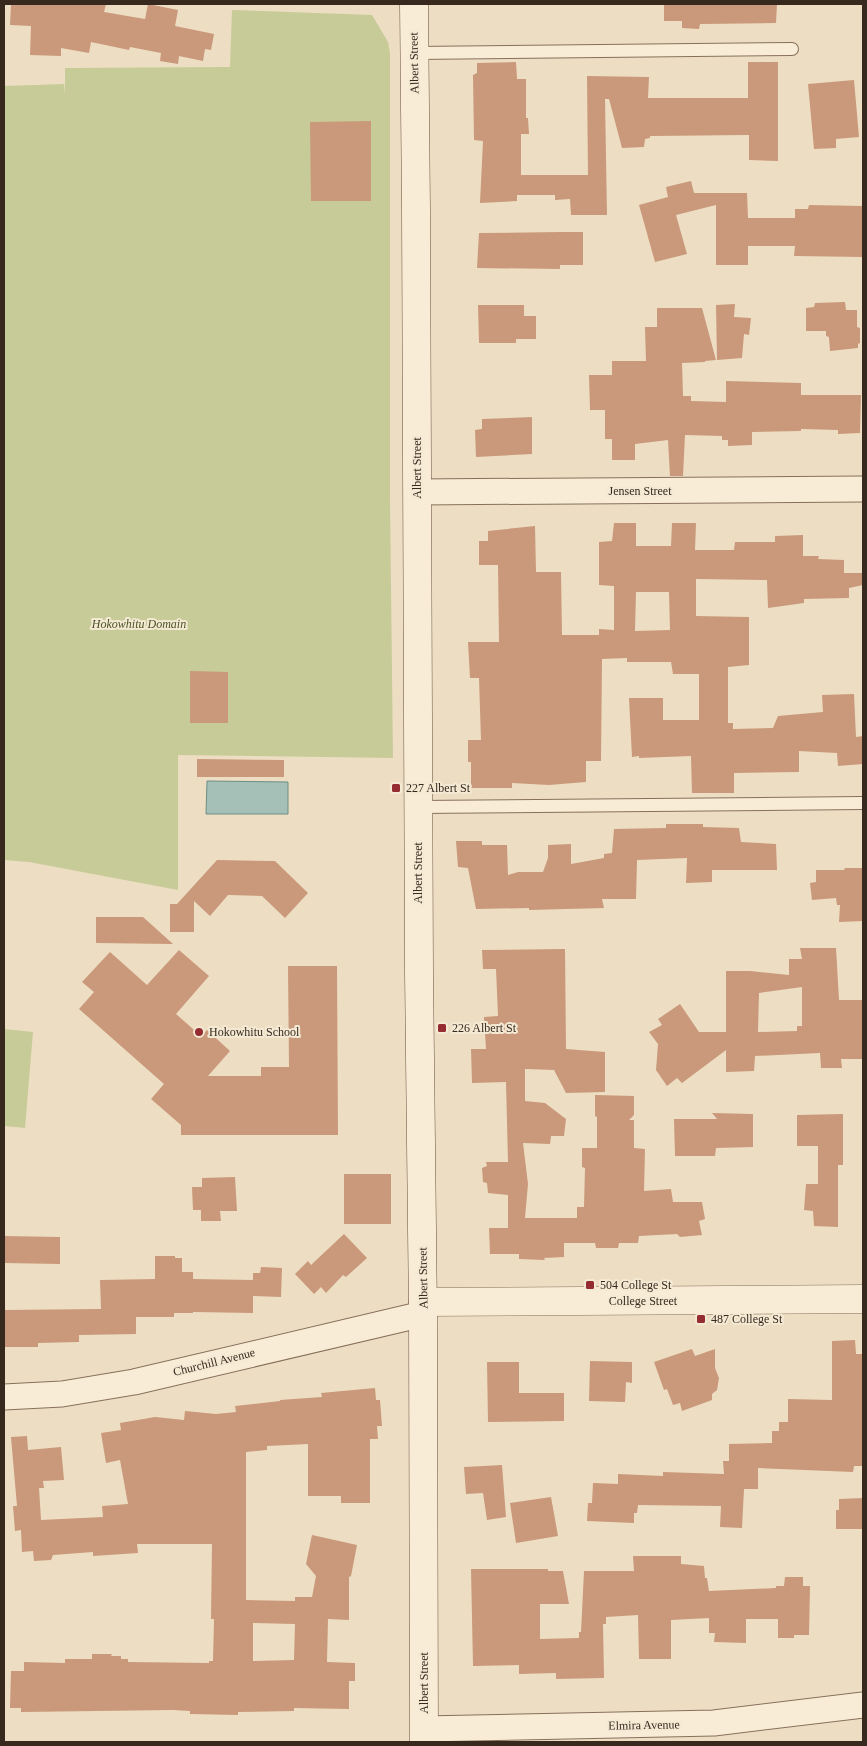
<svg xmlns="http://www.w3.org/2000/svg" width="867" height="1746" font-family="'Times New Roman',serif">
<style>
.green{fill:#c7cb98}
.water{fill:#a5c0b7;stroke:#6c8e84}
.building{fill:#ca987a;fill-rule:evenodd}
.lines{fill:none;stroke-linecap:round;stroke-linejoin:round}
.service-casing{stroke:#87705b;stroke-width:14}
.minor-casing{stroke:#87705b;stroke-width:27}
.tertiary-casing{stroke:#87705b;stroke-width:29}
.secondary-casing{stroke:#69513e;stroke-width:29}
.service{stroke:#f8ecd6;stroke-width:12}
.minor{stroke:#f8ecd6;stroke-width:25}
.tertiary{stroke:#f8ecd6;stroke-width:28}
.secondary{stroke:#f8ecd6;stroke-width:28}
.poi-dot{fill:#942c32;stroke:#f4e9d3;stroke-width:2}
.labels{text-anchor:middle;stroke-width:4;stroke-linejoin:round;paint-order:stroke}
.street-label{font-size:12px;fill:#37291e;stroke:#f4e9d3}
.park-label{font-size:12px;font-style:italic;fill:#4a5325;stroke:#f4e9d3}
.poi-label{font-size:12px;fill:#37291e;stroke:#f4e9d3;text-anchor:start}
</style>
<rect width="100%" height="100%" fill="#eddec3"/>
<g class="green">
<polygon points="232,10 372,15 388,42 390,53 390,499 393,758 178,755 178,890 29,862 4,860 4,86 64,84 65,94 65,68 230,67"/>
<polygon points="4,1029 33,1032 25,1128 4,1126"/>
</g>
<polygon class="water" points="207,781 288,782 288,814 206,814"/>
<g class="building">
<polygon points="11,4 106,4 104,12 145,19 148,4 178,10 175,26 214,34 211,50 205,49 203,61 179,56 178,64 160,61 161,53 130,47 129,50 91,42 89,53 61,48 61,56 30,55 31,26 10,25"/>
<polygon points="664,4 777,4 776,23 700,24 699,29 682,28 682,21 664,21"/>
<polygon points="516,62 517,79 526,79 526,118 528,118 529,134 521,134 521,175 588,175 587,76 649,77 648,98 748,98 748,62 778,62 778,161 749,160 749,135 650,136 650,138 645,139 644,147 622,148 609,99 605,99 607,215 571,215 570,199 555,200 555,195 517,195 517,201 480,203 483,141 474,140 473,75 477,73 477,63"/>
<polygon points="854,80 859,137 836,139 836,148 814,149 808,84"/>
<polygon points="371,121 371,201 311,201 310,122"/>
<polygon points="691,181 694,193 747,193 748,218 795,218 795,209 808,209 809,205 863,206 863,257 794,256 795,246 748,246 748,265 716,265 716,205 676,215 687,254 655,262 639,205 668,197 666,187"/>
<polygon points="562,232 583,232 583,265 560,265 560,269 477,268 479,233"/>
<polygon points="845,302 846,310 857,310 857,327 860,328 860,343 858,344 858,348 830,351 829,337 826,336 826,331 806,331 806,308 814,307 815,303"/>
<polygon points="735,304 734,317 751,318 749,335 744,334 742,358 717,360 716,305"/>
<polygon points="478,305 524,305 524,316 536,316 536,339 516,339 516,343 479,343"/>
<polygon points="657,308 702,308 716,360 705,361 705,362 682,363 683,396 691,396 691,401 726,402 726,381 801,383 801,395 861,395 860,433 838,434 838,430 801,429 801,431 752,432 752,445 728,446 728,440 722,440 722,436 685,435 683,476 670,476 668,440 635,444 635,460 612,460 612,439 605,439 605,410 590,410 589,375 612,375 612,361 646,361 645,327 657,327"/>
<polygon points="532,417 532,454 476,457 475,430 482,429 482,419"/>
<path d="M614,523H636V546H671L672,523H696L695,550H734L735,542H775V536L803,535V556H819L818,559L844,560V573H863V585L849,588V598L804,599V603L768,608L767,580L696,579V616L749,617V665L728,667V723H733V729L773,728L778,716L823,712L822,695L854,694L856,737L863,736V764L838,766L837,753L799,751V772L734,773V793H692L691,756L639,758V756L632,757L629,698H663V720H699V674H673L671,662H627V658L602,659L601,761H586V782L549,785L512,783V788H471V762H468V740H481L479,678H470L468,642H499L498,565H479V541H488V531L535,526L536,572H561L562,635H599V629L614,630V586L599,585V542L612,541ZM636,592H669L670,630L635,631Z"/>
<polygon points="190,671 228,672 228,723 190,723"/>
<polygon points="197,759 284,760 284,777 197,777"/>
<polygon points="666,824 703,824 703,827 739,828 741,842 776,844 777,870 712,870 712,882 686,883 687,858 637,860 636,899 602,899 604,908 529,910 529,908 476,909 468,868 458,867 456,841 482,841 482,845 507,845 508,875 518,872 543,872 548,858 548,845 571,844 571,864 604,858 604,854 612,853 614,829 666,828"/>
<polygon points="217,860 275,861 308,893 285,918 262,896 228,895 210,916 194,901 194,932 170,932 170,904 177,904"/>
<polygon points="845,868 863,868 863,921 839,922 840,905 837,905 836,898 812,900 810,883 816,882 816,870 844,870"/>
<polygon points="96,917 143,917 173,944 96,943"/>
<path d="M800,948H836L839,1000H863V1059H841L842,1068H821L820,1053L755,1056L754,1071L726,1072V1050L682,1083L677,1078L667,1086L656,1070L658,1044L649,1032L662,1025L658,1019L680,1004L699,1032H726V971H750L789,975V959H802ZM802,987V1026H797V1031L758,1032L759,993Z"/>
<polygon points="565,949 566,1049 605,1052 605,1092 566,1093 554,1070 525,1069 525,1101 545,1103 566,1119 564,1136 551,1136 550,1144 523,1143 528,1184 525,1218 577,1218 577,1207 584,1207 585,1168 582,1167 582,1148 597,1148 597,1117 595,1116 595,1095 634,1096 634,1115 629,1120 634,1120 634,1148 645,1149 644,1191 671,1189 673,1202 702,1202 705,1219 699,1221 702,1235 680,1237 677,1234 639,1236 638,1243 619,1243 618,1248 596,1248 595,1243 564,1243 564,1257 544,1258 545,1260 519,1259 519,1254 490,1254 489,1228 508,1228 508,1195 488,1193 487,1183 483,1182 482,1168 487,1166 486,1162 508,1162 506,1082 472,1083 471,1049 486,1049 484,1017 498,1016 496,969 483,969 482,950"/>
<polygon points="179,950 209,976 176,1014 201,1036 207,1030 230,1051 208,1076 261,1076 261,1067 289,1067 288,966 337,966 338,1135 181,1135 181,1125 151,1099 164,1084 79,1009 94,992 82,982 110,952 147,985"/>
<polygon points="712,1113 753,1114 753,1147 716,1148 715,1156 675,1156 674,1119 717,1119"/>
<polygon points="843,1114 843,1165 838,1165 838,1227 814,1226 813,1211 804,1210 806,1184 818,1184 818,1146 797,1146 797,1115"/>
<rect x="344" y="1174" width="47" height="50"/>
<polygon points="235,1177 237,1211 220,1211 221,1221 201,1221 201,1210 193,1210 192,1187 202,1187 202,1178"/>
<polygon points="344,1234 367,1258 346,1277 343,1275 326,1293 321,1287 314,1294 295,1274 308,1261 311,1265"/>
<polygon points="4,1236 60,1237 60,1264 4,1263"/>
<polygon points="155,1256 175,1256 175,1258 182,1258 182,1272 193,1272 193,1279 253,1280 253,1273 260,1273 261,1267 282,1268 281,1297 253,1296 253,1313 193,1312 193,1313 174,1313 174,1317 136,1317 136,1334 79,1335 79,1342 38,1343 38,1347 4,1347 4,1310 101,1309 100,1280 155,1279"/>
<polygon points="855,1340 856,1354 863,1354 863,1466 854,1466 853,1472 758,1468 758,1489 744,1489 742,1528 720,1527 721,1506 638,1505 637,1513 634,1513 634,1523 587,1521 588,1503 592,1503 593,1483 618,1484 618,1474 663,1476 663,1472 724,1474 723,1461 729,1461 729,1444 772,1443 772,1431 779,1431 779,1422 788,1422 788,1399 832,1400 832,1341"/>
<polygon points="692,1349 695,1356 715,1349 715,1368 719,1378 717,1390 712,1394 712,1400 682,1411 680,1403 673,1405 667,1389 664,1390 654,1362"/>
<polygon points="590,1361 632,1362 632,1383 626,1382 625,1402 589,1401"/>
<polygon points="487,1362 519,1362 519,1393 564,1393 564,1421 488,1422"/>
<path d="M375,1388L376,1400H380L382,1426H377L378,1439H370V1503H341V1496H308V1444L267,1446V1450L246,1452V1600L295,1601V1597H312L316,1576L306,1564L312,1535L357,1545L351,1576L349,1577V1620L328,1619L327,1662L355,1663V1681H349V1709L294,1708V1711L238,1712V1715L190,1714V1711L173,1710L21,1712V1708H10L11,1671H24V1662L65,1663V1659H92V1654H112L111,1656H121V1659H128V1662L209,1663V1661H213L214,1619H211L212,1544H137L138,1553L93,1556V1552L53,1555L51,1560L34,1561L33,1551L22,1552L21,1530L15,1531L13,1506H17L11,1437L27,1436L28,1450L61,1447L64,1480L43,1481L44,1488H39L41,1520L103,1517L102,1506L128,1504L120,1460L106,1463L101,1433L121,1430L120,1423L155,1417L184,1420L185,1411L216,1414L236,1412L235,1406L280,1401V1400L322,1397L321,1393ZM253,1623L295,1624L294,1660L253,1661Z"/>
<polygon points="502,1465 506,1517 487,1520 483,1493 466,1494 464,1467"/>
<polygon points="551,1497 558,1536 516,1543 510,1503"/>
<polygon points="863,1498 863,1529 836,1529 836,1510 839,1510 839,1499"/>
<polygon points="633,1556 681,1556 681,1564 704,1566 705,1578 707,1578 709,1591 776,1588 776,1586 784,1586 785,1577 803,1577 803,1586 810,1586 809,1635 794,1635 794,1638 778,1638 778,1619 746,1619 746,1643 714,1642 715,1633 709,1633 709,1618 671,1620 671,1659 639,1659 638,1615 606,1617 606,1624 603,1624 604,1678 556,1679 556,1673 519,1674 519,1665 473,1666 471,1569 548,1569 548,1571 563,1571 569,1604 540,1604 540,1639 579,1638 579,1632 581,1632 584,1571 634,1571"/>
</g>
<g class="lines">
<g class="service-casing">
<g id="service">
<polyline points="414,53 792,49"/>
<polyline points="418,807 863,803"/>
</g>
</g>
<g class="minor-casing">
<g id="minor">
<polyline points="417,492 863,489"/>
<polyline points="4,1397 62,1394 134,1382 423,1314"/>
<polyline points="424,1729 714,1723 863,1705"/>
</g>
</g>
<g class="tertiary-casing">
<polyline id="tertiary" points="423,1302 863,1299"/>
</g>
<g class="secondary-casing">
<polyline id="secondary" points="414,4 416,210 419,972 423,1314 424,1742"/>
</g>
<use href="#service" class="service"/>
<use href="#minor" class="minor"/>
<use href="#tertiary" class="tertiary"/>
<use href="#secondary" class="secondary"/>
</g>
<g class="poi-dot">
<rect x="391" y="783" width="10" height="10" rx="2.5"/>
<rect x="437" y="1023" width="10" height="10" rx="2.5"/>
<circle cx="199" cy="1032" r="5"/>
<rect x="585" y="1280" width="10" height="10" rx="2.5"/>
<rect x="696" y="1314" width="10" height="10" rx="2.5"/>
</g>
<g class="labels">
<g class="street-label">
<text transform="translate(414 63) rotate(-91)" y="4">Albert Street</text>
<text transform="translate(417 468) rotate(-90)" y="4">Albert Street</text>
<text x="640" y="495">Jensen Street</text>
<text transform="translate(418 873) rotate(-90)" y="4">Albert Street</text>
<text transform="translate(423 1278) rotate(-91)" y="4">Albert Street</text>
<text x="643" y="1305">College Street</text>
<text transform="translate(214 1362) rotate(-14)" y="4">Churchill Avenue</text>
<text transform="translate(424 1683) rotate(-90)" y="4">Albert Street</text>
<text transform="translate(644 1725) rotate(-1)" y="4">Elmira Avenue</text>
</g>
<g class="park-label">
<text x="139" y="628">Hokowhitu Domain</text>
</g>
<g class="poi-label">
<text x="406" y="792">227 Albert St</text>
<text x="452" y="1032">226 Albert St</text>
<text x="209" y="1036">Hokowhitu School</text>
<text x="600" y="1289">504 College St</text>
<text x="711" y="1323">487 College St</text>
</g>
</g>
<rect width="867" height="1746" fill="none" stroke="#37291e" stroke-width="10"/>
</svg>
